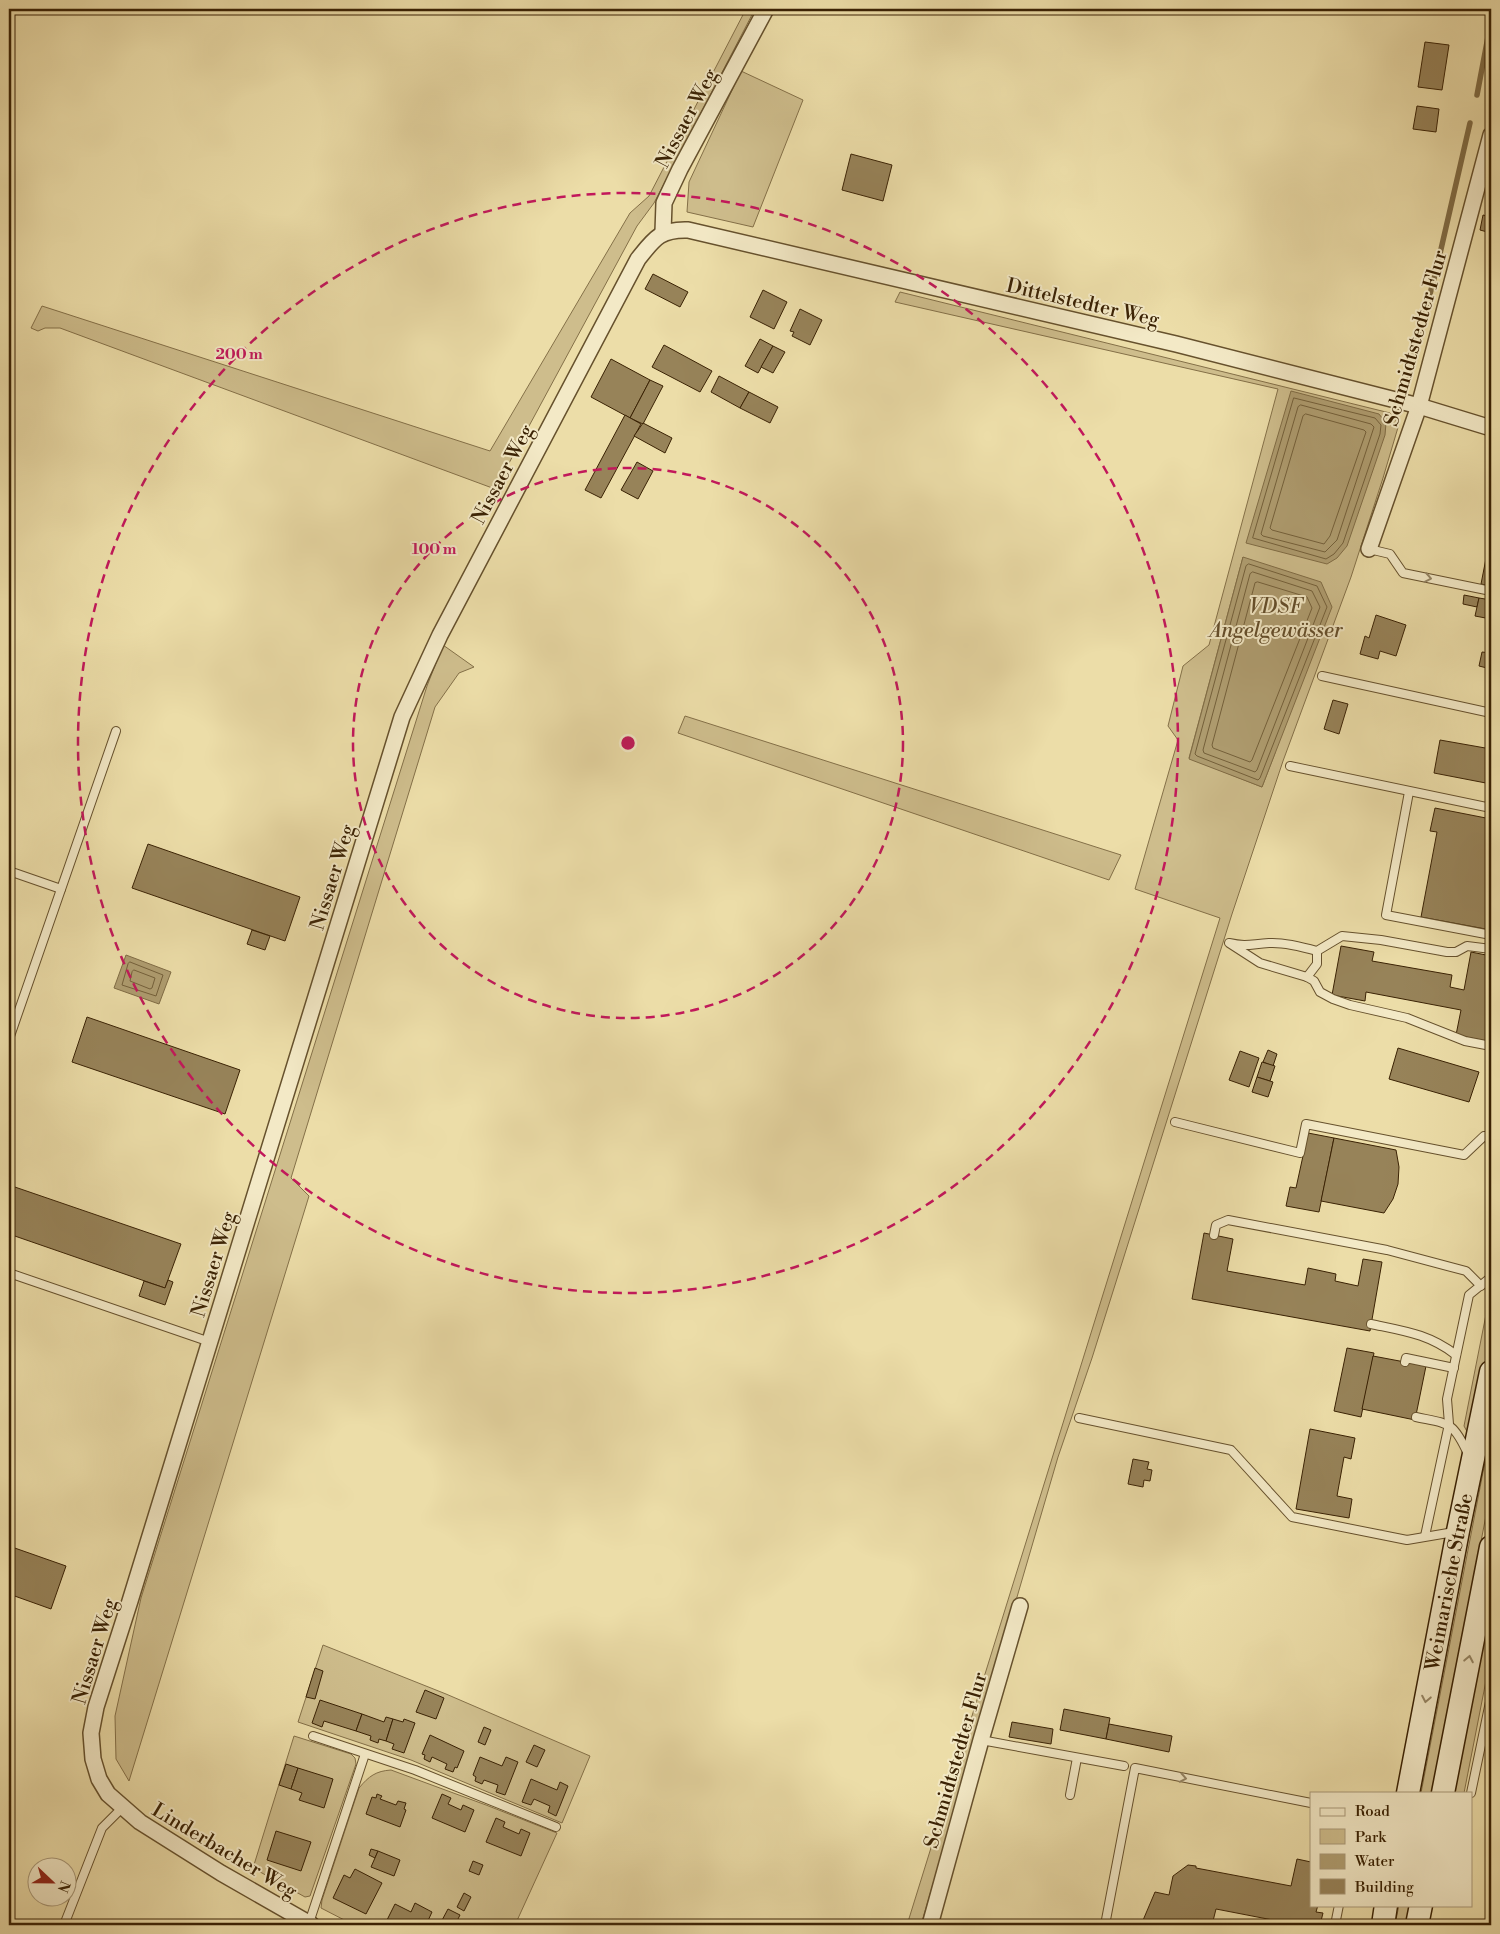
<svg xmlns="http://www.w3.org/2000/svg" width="1500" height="1934" font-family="'Libre Bodoni',serif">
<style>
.green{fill:#cebd8c;stroke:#847048;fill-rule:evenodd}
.water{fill:#af9d70;stroke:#806c45}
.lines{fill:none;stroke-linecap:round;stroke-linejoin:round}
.shore{stroke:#74603a;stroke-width:1}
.stream{stroke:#806c45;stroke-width:5.5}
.building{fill:#978359;stroke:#3a2204}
.service-casing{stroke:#66512d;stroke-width:10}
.minor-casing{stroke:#66512d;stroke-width:18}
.secondary-casing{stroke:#3a2204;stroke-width:25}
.service{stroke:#f3e9c6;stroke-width:8}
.minor{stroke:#f3e9c6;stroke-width:15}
.secondary{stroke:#f3e9c6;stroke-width:22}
.oneway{stroke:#968665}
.ring{fill:none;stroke:#c2185b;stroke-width:2.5;stroke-dasharray:9 6}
.labels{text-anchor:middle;stroke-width:4;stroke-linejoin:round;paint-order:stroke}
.street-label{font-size:20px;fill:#3a2204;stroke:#f3e9c6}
.water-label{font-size:21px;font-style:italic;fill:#634d2a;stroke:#f3e9c6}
.centre{fill:#c2185b;stroke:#f3e9c6;stroke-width:2.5}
.ring-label{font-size:15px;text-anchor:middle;font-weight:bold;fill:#c2185b;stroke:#f3e9c6;stroke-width:4;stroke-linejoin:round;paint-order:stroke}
</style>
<rect width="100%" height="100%" fill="#ecdda8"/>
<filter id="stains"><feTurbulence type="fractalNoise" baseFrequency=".004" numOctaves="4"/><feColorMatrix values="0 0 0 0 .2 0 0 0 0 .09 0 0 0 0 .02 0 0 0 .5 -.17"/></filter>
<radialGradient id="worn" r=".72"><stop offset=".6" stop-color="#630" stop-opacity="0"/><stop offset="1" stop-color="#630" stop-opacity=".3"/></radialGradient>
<g class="green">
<polygon points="746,9 755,9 654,203 637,226 495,489 60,328 45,328 38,331 31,328 42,306 490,451 630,213 649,196"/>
<polygon points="741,71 803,100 753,227 687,212 689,182"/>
<path d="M900,292L1390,413L1399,424L1383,478L1351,577L1283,761L1232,914L1092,1358L1058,1457L921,1925H907L1220,918L1135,889L1178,740L1168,726L1183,666L1209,645L1278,389L895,302ZM1243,557L1275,753L1262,787L1189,758Z"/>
<polygon points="443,645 474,667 459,673 435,707 291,1178 309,1196 129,1781 116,1759 115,1716 141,1598 427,686"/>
<polygon points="685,716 1121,855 1109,880 678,733"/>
<polygon points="1491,1289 1491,1333 1470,1437 1464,1426"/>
<polygon points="1491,1431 1491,1490 1432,1793 1421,1793"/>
<polygon points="1491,1606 1491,1655 1464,1793 1452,1793 1486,1620"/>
<polygon points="323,1645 446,1694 590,1756 562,1823 411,1760 298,1722"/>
<polygon points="294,1736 351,1754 355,1758 356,1764 310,1896 305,1897 253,1868"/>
<path d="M391,1770L486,1805L557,1833L515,1925H354L321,1908L322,1900L359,1788C369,1776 376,1771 391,1770Z"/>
<polygon points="1399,1905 1411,1905 1407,1925 1395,1925"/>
</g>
<g class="water">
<polygon points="1291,391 1379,414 1386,423 1385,435 1347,546 1337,558 1327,564 1246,543"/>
<polygon points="1243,557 1321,582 1332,607 1262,787 1189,759"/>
<polygon points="126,955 171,972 159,1004 114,988"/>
</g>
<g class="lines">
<g class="shore">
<polygon points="1294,398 1375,418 1381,425 1380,434 1343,543 1334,554 1326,559 1253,538"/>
<polygon points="1301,405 1371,424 1374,427 1337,540 1325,552 1263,536 1261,534 1298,407"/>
<polygon points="1306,414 1364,430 1366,432 1330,536 1324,544 1272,530 1270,528 1303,416"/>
<polygon points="1249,564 1317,586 1327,607 1260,778 1258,780 1197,756 1195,754 1246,566"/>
<polygon points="1253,572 1312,591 1320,607 1257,770 1255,772 1204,753 1203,750 1250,574"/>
<polygon points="1258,582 1307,597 1312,608 1252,760 1250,762 1213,748 1212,745 1255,583"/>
<polygon points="130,962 163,975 156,996 122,985 128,964"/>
<polygon points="134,970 155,978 152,988 150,989 130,981 132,972"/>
</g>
<g class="stream">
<polyline points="1477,95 1491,21"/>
<polyline points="1408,378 1436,271 1470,123"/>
</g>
</g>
<g class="building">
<polygon points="1425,42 1449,45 1442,90 1418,87"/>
<polygon points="1417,106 1439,109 1436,132 1413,129"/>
<polygon points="851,154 892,165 883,201 842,190"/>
<polygon points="1483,215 1491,217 1491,233 1480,230"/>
<polygon points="653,274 688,292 680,307 645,289"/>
<polygon points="763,290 787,302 774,329 750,317"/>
<polygon points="800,309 822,320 810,345 792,336 794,332 790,331"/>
<polygon points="760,339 773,346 758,373 745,366"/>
<polygon points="664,345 712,371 700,392 652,367"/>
<polygon points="773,346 785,352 773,373 761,367"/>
<polygon points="611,359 650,380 630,418 591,397"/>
<polygon points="719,376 749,392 740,408 711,392"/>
<polygon points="650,380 663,386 643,424 630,418"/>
<polygon points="749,392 778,407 770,423 740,408"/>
<polygon points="625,415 641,424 601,498 585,490"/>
<polygon points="643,423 672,438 665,453 634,436"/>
<polygon points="637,462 653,471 638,499 621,490"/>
<polygon points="1491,533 1491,586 1481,584"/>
<polygon points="1464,595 1479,598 1477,607 1463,604"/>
<polygon points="1479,598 1491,600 1491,619 1475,616"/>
<polygon points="1376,615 1406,625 1396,656 1380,651 1378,659 1360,654 1365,636 1369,638"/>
<polygon points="1482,652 1491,653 1491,669 1479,666"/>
<polygon points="1333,700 1348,704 1339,734 1324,729"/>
<polygon points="1440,740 1491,749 1491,784 1434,773"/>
<polygon points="1435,808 1491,819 1491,930 1421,917 1437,832 1430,831"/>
<polygon points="148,844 300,897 285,941 132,888"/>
<polygon points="252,930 270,936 265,950 247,944"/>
<polygon points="1341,946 1374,952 1372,961 1452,975 1450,987 1464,990 1471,952 1491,956 1491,1042 1456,1035 1461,1010 1366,992 1365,1001 1332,995"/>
<polygon points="87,1017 240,1070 225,1114 72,1062"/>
<polygon points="1398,1048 1479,1072 1469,1102 1389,1079"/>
<polygon points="1268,1050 1277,1054 1273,1066 1263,1062"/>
<polygon points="1240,1051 1259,1058 1249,1087 1229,1080"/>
<polygon points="1262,1062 1275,1066 1270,1081 1257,1077"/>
<polygon points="1257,1077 1273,1082 1268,1097 1252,1092"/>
<polygon points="1308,1133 1334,1138 1319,1212 1286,1206 1290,1187 1296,1188"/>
<polygon points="1334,1138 1396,1150 1399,1167 1398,1184 1393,1199 1384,1213 1321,1201"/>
<polygon points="9,1185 181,1244 165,1288 9,1234"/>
<polygon points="1204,1233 1233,1239 1227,1271 1305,1285 1308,1268 1336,1274 1335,1281 1358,1286 1363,1259 1382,1262 1370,1331 1192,1299"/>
<polygon points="168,1280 173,1282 165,1305 139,1296 144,1281 165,1288"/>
<polygon points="1347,1348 1374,1353 1361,1417 1334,1411"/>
<polygon points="1373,1356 1426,1366 1415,1420 1362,1409"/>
<polygon points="1310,1429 1355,1438 1351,1459 1344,1457 1337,1496 1352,1499 1349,1518 1296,1509"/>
<polygon points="1133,1459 1149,1462 1147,1469 1152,1470 1150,1481 1144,1480 1143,1487 1128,1484"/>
<polygon points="9,1546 66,1566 51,1609 9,1594"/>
<polygon points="315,1668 323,1671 315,1699 306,1697"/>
<polygon points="425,1690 444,1698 436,1719 416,1712"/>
<polygon points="320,1700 362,1714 356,1731 324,1721 322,1727 312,1723"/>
<polygon points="1064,1709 1110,1718 1106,1739 1060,1730"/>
<polygon points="362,1714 384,1722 386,1717 393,1719 386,1741 379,1739 378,1743 370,1740 371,1736 356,1731"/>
<polygon points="393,1719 403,1722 404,1719 415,1723 404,1753 392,1749 394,1744 386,1741"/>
<polygon points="1012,1722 1053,1729 1051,1744 1009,1737"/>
<polygon points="1109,1724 1172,1736 1169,1752 1106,1739"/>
<polygon points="484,1727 491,1730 485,1745 478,1742"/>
<polygon points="430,1735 464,1751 457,1768 455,1767 453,1772 445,1769 447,1764 432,1757 430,1762 424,1759 425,1755 422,1754"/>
<polygon points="534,1745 545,1750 537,1767 526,1762"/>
<polygon points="480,1757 502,1766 506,1757 518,1762 505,1795 496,1792 498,1785 484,1780 482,1784 475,1781 476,1777 473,1775"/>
<polygon points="286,1764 298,1768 291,1789 279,1785"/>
<polygon points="298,1768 333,1779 324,1808 299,1800 302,1793 291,1789"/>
<polygon points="531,1779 557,1790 560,1782 568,1786 556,1816 548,1812 550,1806 534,1799 531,1805 522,1802"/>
<polygon points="377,1794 382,1796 380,1799 396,1805 398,1801 406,1803 404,1809 406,1810 400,1827 366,1814 372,1797 376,1798"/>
<polygon points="442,1794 451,1798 448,1804 461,1810 463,1805 474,1810 465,1832 432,1818"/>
<polygon points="496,1818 505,1822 503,1827 519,1834 521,1829 530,1833 521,1856 486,1842"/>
<polygon points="276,1831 311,1842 301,1871 267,1860"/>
<polygon points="371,1849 378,1851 375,1858 369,1855"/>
<polygon points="378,1851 400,1860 394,1876 371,1867"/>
<polygon points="1297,1859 1311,1862 1311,1905 1318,1905 1316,1912 1323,1913 1320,1925 1283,1925 1283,1922 1216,1909 1212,1925 1141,1925 1155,1892 1169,1895 1173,1876 1188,1865 1196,1866 1196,1868 1291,1886"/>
<polygon points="473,1861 483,1865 479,1875 469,1871"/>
<polygon points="355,1869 382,1883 366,1914 333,1898 344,1875 350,1878"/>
<polygon points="464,1893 471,1897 464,1911 457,1907"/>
<polygon points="415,1903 432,1912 426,1925 385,1924 395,1904 411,1912"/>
<polygon points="448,1909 460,1915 455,1925 442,1925 440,1924"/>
</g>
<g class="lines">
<g class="service-casing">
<g id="service">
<polyline points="1369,549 1390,554 1403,573 1491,591"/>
<polyline points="1322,676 1491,713"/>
<polyline points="1290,766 1491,808"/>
<polyline points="1409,792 1386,915 1491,935"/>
<polyline points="9,871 61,889"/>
<path d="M1491,949L1467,946L1456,952H1447L1381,940L1342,936L1317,951C1303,947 1284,942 1269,943C1251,944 1247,947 1229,943L1260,963L1307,977L1314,981L1320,992L1333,999L1350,1005L1407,1018L1465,1041L1491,1046"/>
<polyline points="1307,977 1317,964 1317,951"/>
<polyline points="9,1039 116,731"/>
<polyline points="1175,1122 1300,1153 1306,1124 1464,1155 1484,1136 1491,1136"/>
<polyline points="1214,1235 1216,1225 1228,1220 1387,1250 1466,1271 1481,1286"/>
<polyline points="9,1273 210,1342"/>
<path d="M1371,1324C1404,1331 1429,1334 1456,1355"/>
<polyline points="1405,1362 1406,1358 1454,1368"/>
<path d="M1416,1417C1449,1424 1453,1421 1468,1454"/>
<polyline points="1079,1418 1231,1450 1292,1517 1407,1540 1454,1532"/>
<polyline points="1425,1536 1449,1424 1447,1399 1469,1295 1491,1277"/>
<polyline points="313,1736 415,1770 556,1827"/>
<polyline points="981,1740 1124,1766"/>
<polyline points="1471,1793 1491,1697"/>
<polyline points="1070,1795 1077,1758"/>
<polyline points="309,1923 365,1754"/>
<polyline points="64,1925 102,1828 123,1807"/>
<polyline points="1105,1925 1135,1768 1311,1803"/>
<polyline points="1335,1925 1339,1905"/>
</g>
</g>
<g class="minor-casing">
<g id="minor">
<polyline points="663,232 664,203 680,169 766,9"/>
<polyline points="1369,549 1419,406 1491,135"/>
<path d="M312,1925L221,1873L140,1822L108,1794L99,1779L93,1759L91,1733L96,1707L130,1601L402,717L440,635L638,259C654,239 660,229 688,230L1176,344L1419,406L1491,428"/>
<polyline points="930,1925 981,1740 1020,1606"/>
</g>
</g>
<g class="secondary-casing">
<g id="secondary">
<path id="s1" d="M1408,1793L1458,1531L1491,1372"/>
<polyline points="1443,1793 1491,1547"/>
<polyline points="1383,1925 1386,1905"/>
<polyline points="1417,1925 1421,1905"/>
</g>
</g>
<use href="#service" class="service"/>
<use href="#minor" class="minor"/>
<use href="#secondary" class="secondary"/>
</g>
<defs><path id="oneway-chevron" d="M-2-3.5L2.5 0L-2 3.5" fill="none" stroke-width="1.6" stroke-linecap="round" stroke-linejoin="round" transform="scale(1.25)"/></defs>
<g class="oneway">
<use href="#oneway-chevron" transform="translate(1428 578) rotate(11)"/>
<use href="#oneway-chevron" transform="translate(1469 1659) rotate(-79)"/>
<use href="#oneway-chevron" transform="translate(1426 1699) rotate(101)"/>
<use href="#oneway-chevron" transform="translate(1183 1778) rotate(11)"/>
</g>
<g class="ring">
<circle cx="628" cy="743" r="275"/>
<circle cx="628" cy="743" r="550"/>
</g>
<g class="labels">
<g class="street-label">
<text transform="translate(686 118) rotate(-62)" y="7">Nissaer Weg</text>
<text transform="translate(1083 302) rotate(13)" y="7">Dittelstedter Weg</text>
<text transform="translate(1415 338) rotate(-74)" y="7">Schmidtstedter Flur</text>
<text transform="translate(502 474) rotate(-62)" y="7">Nissaer Weg</text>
<text transform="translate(332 877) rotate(-73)" y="7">Nissaer Weg</text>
<text transform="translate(213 1264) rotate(-73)" y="7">Nissaer Weg</text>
<text dy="7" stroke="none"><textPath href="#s1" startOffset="215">Weimarische Straße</textPath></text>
<text transform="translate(94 1651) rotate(-73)" y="7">Nissaer Weg</text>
<text transform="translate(955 1760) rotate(-74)" y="7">Schmidtstedter Flur</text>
<text transform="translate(225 1850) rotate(31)" y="7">Linderbacher Weg</text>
</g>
<g class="water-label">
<text x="1276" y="613">VDSF<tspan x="1276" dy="24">Angelgewässer</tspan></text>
</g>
</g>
<circle cx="628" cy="743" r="8" class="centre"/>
<g class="ring-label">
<text x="239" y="359">200 m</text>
<text x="434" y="554">100 m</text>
</g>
<rect width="1500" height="1934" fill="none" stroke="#ecdda8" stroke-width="30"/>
<rect x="10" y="10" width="1480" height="1914" fill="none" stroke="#3a2204" stroke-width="2.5"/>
<rect x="15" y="15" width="1470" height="1904" fill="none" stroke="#3a2204"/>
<rect x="1310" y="1792" width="162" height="115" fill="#f3e9c6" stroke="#a99978"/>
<rect x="1320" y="1808" width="25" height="8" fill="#f3e9c6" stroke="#a99978"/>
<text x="1355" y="1816" font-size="15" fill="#3a2204">Road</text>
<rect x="1320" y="1829" width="25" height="15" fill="#cebd8c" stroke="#a99978"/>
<text x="1355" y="1842" font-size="15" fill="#3a2204">Park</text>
<rect x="1320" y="1854" width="25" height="15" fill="#af9d70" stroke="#a99978"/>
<text x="1355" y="1866" font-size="15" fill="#3a2204">Water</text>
<rect x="1320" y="1879" width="25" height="15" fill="#978359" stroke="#a99978"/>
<text x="1355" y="1892" font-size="15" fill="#3a2204">Building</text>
<g transform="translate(52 1882) rotate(112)"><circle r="24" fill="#f3e9c6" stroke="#a99978"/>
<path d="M0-4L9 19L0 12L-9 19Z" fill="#8f2418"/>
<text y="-8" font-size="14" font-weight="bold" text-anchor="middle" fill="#3a2204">N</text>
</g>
<rect width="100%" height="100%" filter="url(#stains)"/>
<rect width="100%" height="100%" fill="url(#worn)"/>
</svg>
